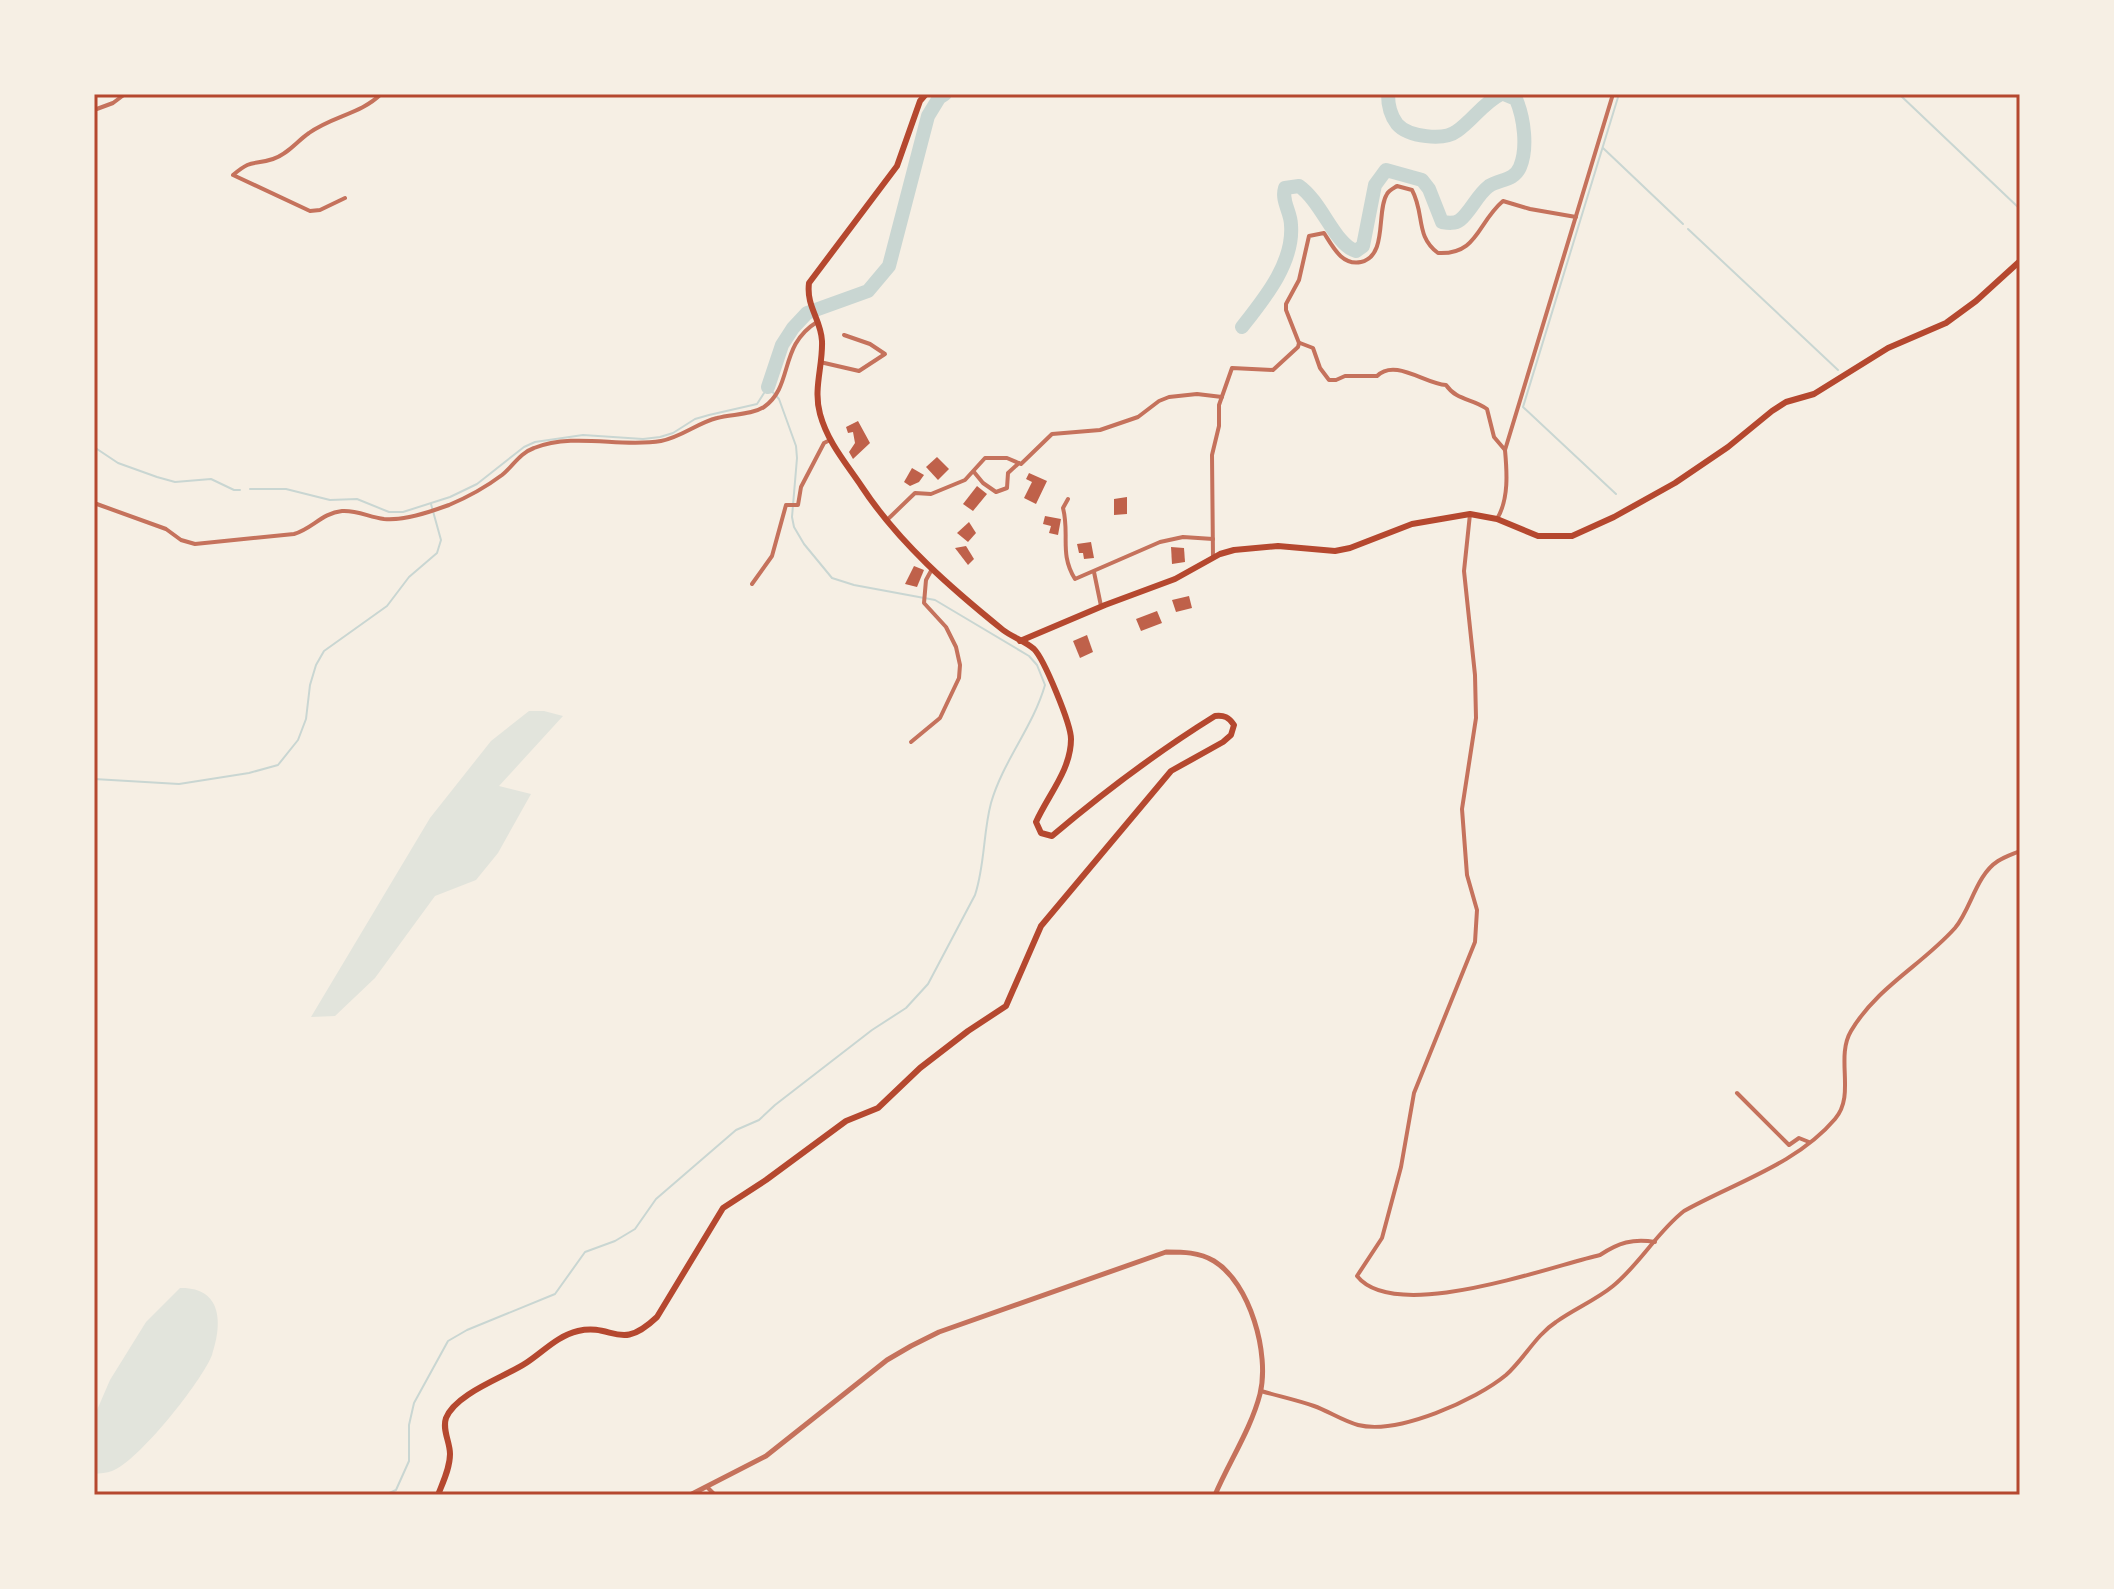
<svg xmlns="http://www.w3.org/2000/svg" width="2114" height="1589" font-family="'Space Grotesk',sans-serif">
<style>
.green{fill:#e2e4dc}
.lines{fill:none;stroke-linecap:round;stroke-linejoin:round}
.stream{stroke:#c9d6d2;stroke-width:2}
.river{stroke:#c9d6d2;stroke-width:14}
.building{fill:#bf614a}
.minor{stroke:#c5725c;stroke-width:4}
.tertiary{stroke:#c5725c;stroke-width:5}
.secondary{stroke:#b5482f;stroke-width:6}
.neatline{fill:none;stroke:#b5482f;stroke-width:3}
</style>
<rect width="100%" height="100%" fill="#f6efe4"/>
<g class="green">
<polygon points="529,711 544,711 563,716 499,786 531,794 498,853 476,880 435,896 375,978 335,1016 311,1017 430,818 491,741"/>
<path d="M180,1288C222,1287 223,1323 212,1355C202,1381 138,1462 112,1471C107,1473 100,1473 94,1474V1417L110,1380L146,1322Z"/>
</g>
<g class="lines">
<g class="stream">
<polyline points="1899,94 2020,209"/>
<polyline points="1603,148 1683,224"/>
<polyline points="1688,229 1838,370"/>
<polyline points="94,447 118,463 157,477 175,482 211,479 234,490 240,490"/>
<path d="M250,489H286L330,500L357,499L389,512H403L450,497L477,484L524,447L535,442L583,435L643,439L660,437L673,433L695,419L709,415L757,404L768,387L779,399L796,446L797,458L792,517L794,527L804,544L832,578L854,585L935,600L1029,656L1037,665L1045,685C1033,727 1003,761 991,803C983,833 985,865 975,895L928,984L906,1008L872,1030L775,1105L759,1120L736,1130L656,1199L635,1229L615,1241L585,1252L555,1294L467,1330L448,1341L414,1403L409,1425V1461L396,1490L385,1495"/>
<polyline points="1616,494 1523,407 1619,94"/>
<polyline points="94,779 179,784 249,773 278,765 298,740 306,719 310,685 316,665 324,651 387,606 409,577 437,553 441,540 431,504"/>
</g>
<g class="river">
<path d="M1388,94C1388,105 1390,115 1397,124C1408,137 1444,141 1457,131C1473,120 1483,103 1501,94"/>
<path d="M1242,327C1264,299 1294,263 1291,225C1291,212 1281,201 1285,188L1299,186C1322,202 1335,245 1356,251L1363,246L1375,185L1386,170L1422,180L1429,189L1442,222C1448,223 1455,224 1460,220C1471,211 1477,195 1489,186C1500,179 1514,181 1520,167C1528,148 1524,118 1516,99L1504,94"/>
<polyline points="768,387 782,345 793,328 807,313 868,291 889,266 928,116 939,98 945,94"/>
</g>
</g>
<g class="building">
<polygon points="858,421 870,443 853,459 849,452 855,443 853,432 848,433 846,427"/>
<polygon points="937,457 949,469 938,480 926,467"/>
<polygon points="912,468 924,475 919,482 910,486 904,482"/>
<polygon points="1029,473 1047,481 1036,504 1024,498 1032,482 1026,479"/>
<polygon points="977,486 987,494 973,511 963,504"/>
<polygon points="1127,497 1127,514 1114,515 1114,499"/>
<polygon points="1045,516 1061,519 1058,535 1049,533 1051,526 1043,524"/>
<polygon points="969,522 976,533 968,542 957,533"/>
<polygon points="1091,542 1094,558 1084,559 1083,553 1079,553 1077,544"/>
<polygon points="966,546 974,559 968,565 955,548"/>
<polygon points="1171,547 1184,548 1185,562 1172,564"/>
<polygon points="914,566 924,570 917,587 905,584"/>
<polygon points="1189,596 1192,608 1176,612 1172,600"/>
<polygon points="1157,611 1162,623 1141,631 1136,619"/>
<polygon points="1087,635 1093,652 1080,658 1073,641"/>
</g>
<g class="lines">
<g class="minor">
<polyline points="94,110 113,103 125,94"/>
<path d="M345,198L320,210L310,211L233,175C253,158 252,166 273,159C288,154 296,142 309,133C332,116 361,114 381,94"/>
<path d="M1300,343L1313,348L1320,368L1329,380H1336L1345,376H1377C1395,358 1425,384 1446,385C1457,401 1472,398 1487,409L1494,437L1505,450"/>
<polyline points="820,362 859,371 885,354 870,344 844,335"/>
<polyline points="974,472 983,483 996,492 1007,488 1008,473 1019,463"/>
<path d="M1068,499L1063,508C1070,535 1059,553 1075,579L1160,542L1183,537L1213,539"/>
<path d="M94,503L166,529L181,540L195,544L294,534C312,529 322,513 342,511C357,510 369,517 384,519C404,521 430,512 449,505C468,497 486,487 502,475C513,466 520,453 534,448C575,432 620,448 661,441C682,437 697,423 717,418C731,414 752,415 764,407C794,386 778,346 817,322"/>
<path d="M1470,514L1464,571L1475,675L1476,718L1462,809L1467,875L1477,910L1475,942L1414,1093L1401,1167L1382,1238L1357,1276C1395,1324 1548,1267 1600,1255C1618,1243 1633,1238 1655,1242"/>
<path d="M1497,519C1509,499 1507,472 1505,450L1613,94"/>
<polyline points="887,520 915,493 931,494 965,480 985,458 1007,458 1021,464 1052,434 1100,430 1138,417 1159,401 1169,397 1197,394 1222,397"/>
<path d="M1213,557L1212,455L1219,426V405L1232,368L1273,370L1298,347L1299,343L1286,310V304L1299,280L1309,236L1324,233C1333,247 1342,266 1361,262C1388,256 1376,211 1387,194C1389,190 1394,188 1397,186L1412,190C1425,214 1415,236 1438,253C1478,255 1477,223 1503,201L1530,209L1576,217"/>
<polyline points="1094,572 1101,606"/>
<polyline points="752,584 772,556 786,505 798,505 801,487 824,443 830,440"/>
<polyline points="911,742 940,718 959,678 960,665 956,647 946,627 924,603 926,580 932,569"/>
<polyline points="1737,1093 1789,1145 1799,1138 1809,1142"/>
<path d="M1261,1391C1278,1396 1297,1400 1314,1406C1328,1411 1343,1421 1358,1425C1398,1435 1476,1400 1506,1375C1524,1359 1536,1335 1556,1322C1574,1309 1596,1300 1613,1286C1640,1264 1657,1232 1684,1211C1734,1183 1797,1164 1835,1119C1856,1095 1835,1058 1851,1031C1877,987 1922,965 1955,928C1971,909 1976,875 1998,861C2004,857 2013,854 2020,851"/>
<polyline points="707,1487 715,1495"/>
</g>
<path class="tertiary" d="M690,1495L766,1456L887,1360L911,1346L939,1332L1166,1252C1183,1252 1199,1252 1214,1261C1250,1283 1270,1354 1260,1394C1251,1429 1229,1462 1215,1495"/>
<g class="secondary">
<polyline points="1020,641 1105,605 1175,579 1220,554 1234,550 1278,546 1335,551 1350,548 1412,524 1470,514 1497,519 1538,536 1572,536 1614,517 1675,483 1728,447 1772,411 1786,402 1814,394 1888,348 1946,323 1976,301 2020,261"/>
<path d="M438,1495C443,1482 450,1468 450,1454C450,1442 442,1430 446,1418C456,1393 505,1377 526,1363C543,1352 557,1336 578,1331C614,1323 619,1353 657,1317L723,1208L766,1180L846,1121L878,1108L920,1068L968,1031L1006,1006L1041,926L1171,771L1223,742L1231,735L1234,725C1229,717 1224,715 1215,716C1157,752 1104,792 1052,836L1041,833L1036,822C1048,795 1071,770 1071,739C1071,724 1044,659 1034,649C1025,641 1012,637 1003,630C951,588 899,543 862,487C846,463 828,443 820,414C813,389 823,366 822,341C821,319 806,307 809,283L897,166L920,101L926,94"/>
</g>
</g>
<rect width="2114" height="1589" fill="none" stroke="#f6efe4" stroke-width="192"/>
<rect x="96" y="96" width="1922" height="1397" class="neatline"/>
</svg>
